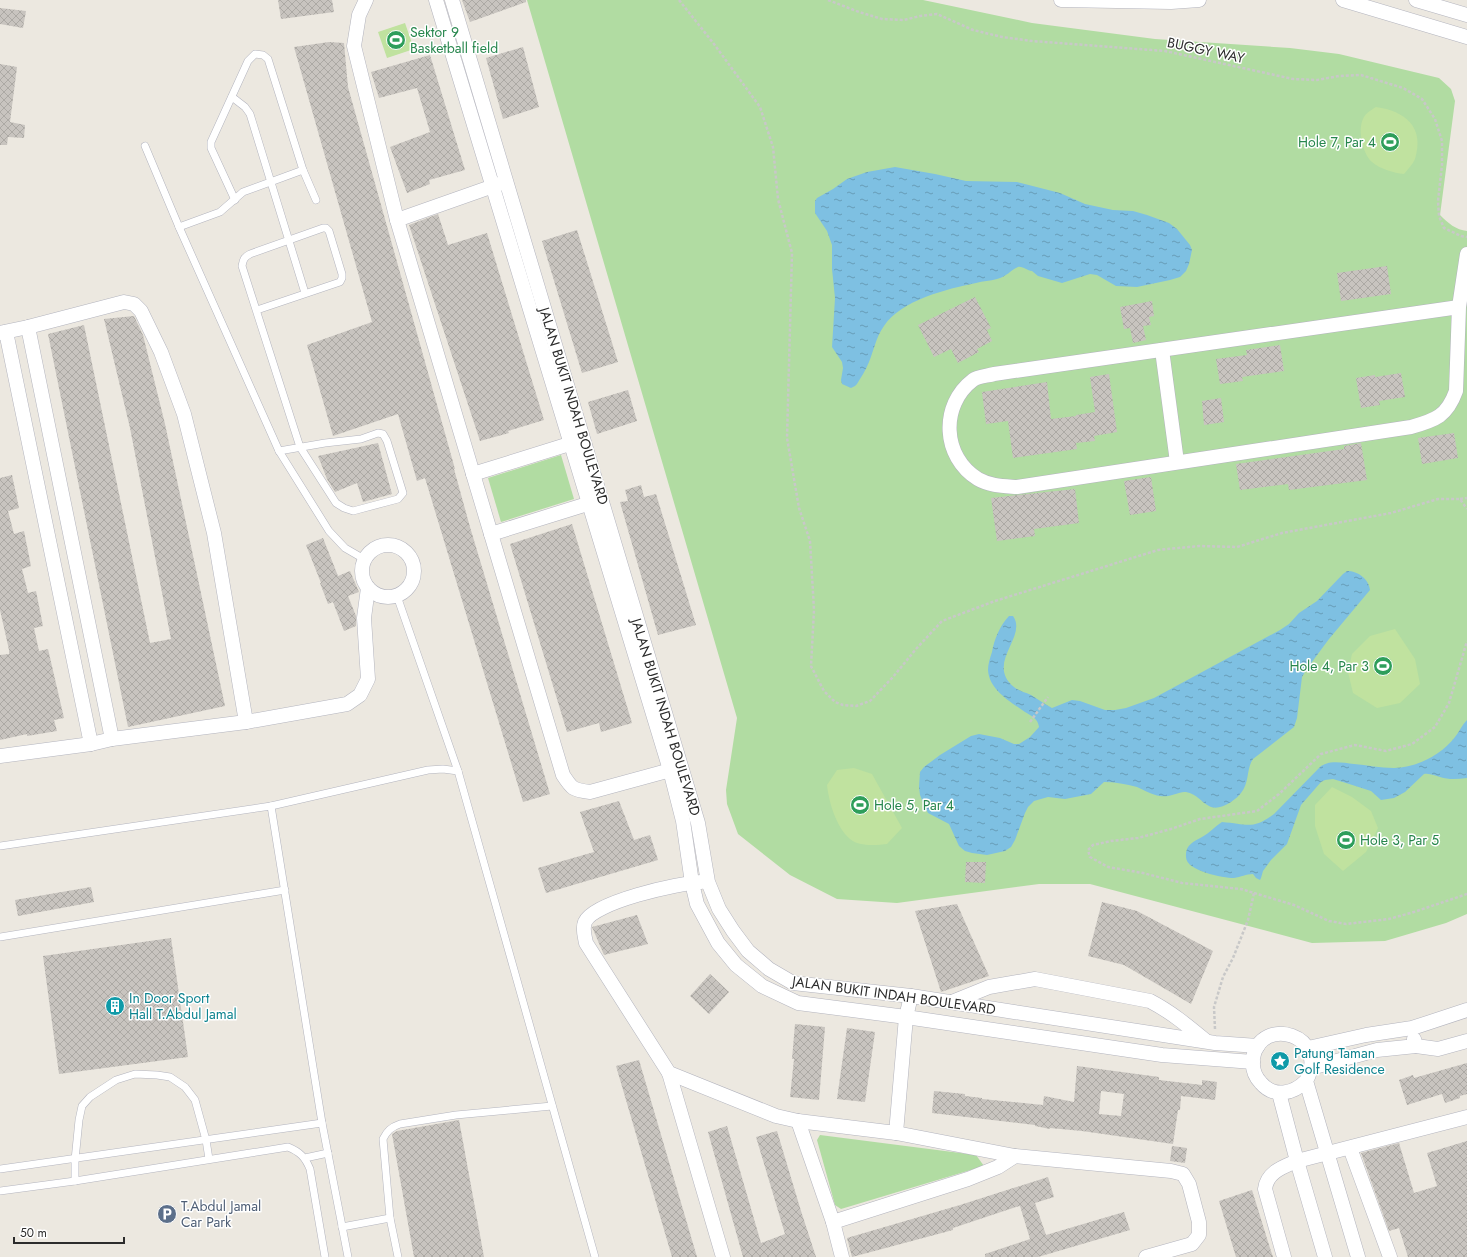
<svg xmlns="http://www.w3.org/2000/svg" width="1467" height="1257" font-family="Jost,sans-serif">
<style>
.green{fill:#b1dca2}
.pitch{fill:#c0e29f}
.water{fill:url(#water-ripples)}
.building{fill:url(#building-cross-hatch);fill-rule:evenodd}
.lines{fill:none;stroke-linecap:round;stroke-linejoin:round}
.lane-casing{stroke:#b3b4be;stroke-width:8}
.street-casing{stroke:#b3b4be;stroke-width:15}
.path{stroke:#c8c8c8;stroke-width:2.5;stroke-dasharray:3 2;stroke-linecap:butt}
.lane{stroke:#fff;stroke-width:7}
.street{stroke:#fff;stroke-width:14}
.labels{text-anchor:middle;stroke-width:3;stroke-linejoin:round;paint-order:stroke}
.leisure-label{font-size:14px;fill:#27864d;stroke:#fff;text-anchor:start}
.street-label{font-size:14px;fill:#2c2c2c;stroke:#fff}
.culture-label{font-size:14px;fill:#0d838f;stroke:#fff;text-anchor:start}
.service-label{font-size:14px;fill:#4e5e75;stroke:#fff;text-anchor:start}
</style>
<defs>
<pattern id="water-ripples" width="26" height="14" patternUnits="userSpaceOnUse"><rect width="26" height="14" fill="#7ec0e2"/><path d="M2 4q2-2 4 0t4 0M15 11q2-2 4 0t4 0" fill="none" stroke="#679cb7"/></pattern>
<pattern id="building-cross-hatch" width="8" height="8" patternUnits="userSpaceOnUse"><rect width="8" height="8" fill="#c8c4bf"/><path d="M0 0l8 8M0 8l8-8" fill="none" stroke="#aca9a4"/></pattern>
</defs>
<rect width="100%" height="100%" fill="#ece8e0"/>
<g class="green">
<path d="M527,0H923L1032,23L1155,39L1290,48L1339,54L1439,78L1451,89L1455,101L1440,215C1448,223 1456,230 1467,231V914L1446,923L1385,941L1312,943L1090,884H1039L897,903L837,899L790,875L738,834L727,804L726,790L737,718Z"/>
<polygon points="561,455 574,499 501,522 488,478"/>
<polygon points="820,1135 976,1155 984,1166 841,1209 835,1205 817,1140"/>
</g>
<g class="pitch">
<polygon points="405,23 414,49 387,58 378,32"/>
<path d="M1376,107C1405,111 1425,127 1415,159C1413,164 1408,169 1404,174C1394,173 1380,169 1372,162C1362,153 1357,128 1364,117C1366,113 1373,109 1376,107Z"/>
<polygon points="1395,629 1415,659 1420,684 1400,703 1377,708 1353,693 1348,672 1352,654 1370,636"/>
<path d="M854,768L872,774L902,828L887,844C877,845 859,847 850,839C836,827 829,802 827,785L837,770Z"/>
<polygon points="1332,787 1352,797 1371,811 1378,828 1366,852 1343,871 1324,854 1315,826 1315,805"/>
</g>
<g class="water">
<path d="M895,167L935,174L966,181L1017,182L1060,193L1085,204L1113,210L1133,211L1147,215L1169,223L1177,229L1190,245L1192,250L1189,264L1186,271L1180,277L1170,280L1137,287L1116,286L1097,275L1090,274L1062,283L1038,276L1032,271C1027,271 1023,266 1018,267C1011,270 1006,277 997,279C990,281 983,281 976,283C947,289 901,300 884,326C876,337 874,350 869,362C866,370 861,377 857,384L855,386L851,388L842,384L841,380L843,368L842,362L832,347L835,298L832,269V245L827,231L815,213V201L817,198L833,189L847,179L867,172Z"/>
<path d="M1347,571C1358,571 1369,579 1370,590L1329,639L1306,670L1302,677L1297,718L1294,727L1253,759C1246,769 1250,782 1241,793C1236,800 1219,812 1209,806C1201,802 1197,794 1186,792C1179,791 1170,798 1160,796C1152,795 1144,790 1137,787C1126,784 1115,782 1104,782L1091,794L1065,799L1048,797L1034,801L1028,807L1025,813L1015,840L1011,847L1005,851L987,855L972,853L965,851L959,846L949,824L928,813L924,805L920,795L919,787L920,772L924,767L940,755L971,736L979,734L1000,738L1014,744H1019L1030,737L1039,727C1038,719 1032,716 1025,712C1011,702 989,690 988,670C988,664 990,658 992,652C994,640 1000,625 1009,616H1013C1028,637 985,663 1014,687C1019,691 1025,692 1031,695C1038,699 1044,704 1052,708L1072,700L1080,701L1105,710H1115L1126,708L1154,698L1280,630L1289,624L1299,613L1317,601L1343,574Z"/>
<path d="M1467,720V778C1458,779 1449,780 1440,777C1435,776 1430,773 1424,774L1405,792L1394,798L1381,800L1371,791L1346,783L1333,779L1325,780L1321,782L1301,805L1287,844L1271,860L1263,871L1261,878L1260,880L1256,878L1253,874C1246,874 1241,877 1234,878C1223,878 1186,871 1186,857C1185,845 1193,842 1202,837C1210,833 1215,826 1222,822C1248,824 1252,830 1274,814L1321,766C1331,760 1343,763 1354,764C1367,765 1380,768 1394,768C1417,767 1440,756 1455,737C1459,732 1462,725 1467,720Z"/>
</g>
<g class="building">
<polygon points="278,0 332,0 334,12 281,19"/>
<polygon points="462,0 526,0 526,2 470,22"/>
<polygon points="0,8 26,11 23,28 0,24"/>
<polygon points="329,42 344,43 348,87 455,469 454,469 470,527 550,794 523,802 425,478 417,481 398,414 333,436 307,345 372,322 294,47"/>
<polygon points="523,47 539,107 503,119 486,58"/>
<polygon points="430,55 465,170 429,180 430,184 407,193 390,147 430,132 417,88 379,98 371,72"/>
<polygon points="0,64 17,67 10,122 25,125 24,138 8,137 7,145 0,145"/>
<polygon points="438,214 448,245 487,233 544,420 508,431 509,433 480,441 409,225"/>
<polygon points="577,230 618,362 582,373 542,241"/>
<polygon points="1387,266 1391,294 1341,301 1337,273"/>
<polygon points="975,297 991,328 987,330 992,341 977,349 979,352 958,363 951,349 934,357 918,325"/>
<polygon points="1152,301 1154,316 1149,317 1151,325 1143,326 1146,340 1133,343 1130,328 1124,329 1120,307"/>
<polygon points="134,316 143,335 165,424 225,706 128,727 48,334 84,325 150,643 171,639 130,428 104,319"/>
<polygon points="1280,345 1284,371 1242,377 1243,381 1220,384 1216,359 1247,355 1246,350"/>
<polygon points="1401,373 1405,397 1379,401 1380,405 1361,408 1356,378 1375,375 1375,377"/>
<polygon points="1109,374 1117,432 1094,436 1095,441 1076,443 1077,449 1013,458 1008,421 986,424 982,392 1047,382 1051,419 1076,416 1076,415 1095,412 1090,377"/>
<polygon points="628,390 637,421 597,434 588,402"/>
<polygon points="1221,398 1224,422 1204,425 1202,401"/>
<polygon points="1454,433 1458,458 1422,464 1418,438"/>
<polygon points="378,443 392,494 363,502 357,483 335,492 327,479 318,456"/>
<polygon points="1361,443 1367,480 1289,490 1288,484 1240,490 1236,464 1344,449 1344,446"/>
<polygon points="12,475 19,508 8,511 14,534 24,531 31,566 22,569 28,593 36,591 43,626 34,628 39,651 48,649 64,718 54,720 57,731 27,736 27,734 0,740 0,655 9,654 9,650 0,610 0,478"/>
<polygon points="1151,477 1156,511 1130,515 1124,481"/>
<polygon points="641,485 644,497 656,494 696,625 658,635 620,502 628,501 625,490"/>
<polygon points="1075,489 1079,523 1034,529 1035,536 997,541 991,498"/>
<polygon points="572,524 632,723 601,732 599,723 567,732 510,544"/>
<polygon points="323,538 338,576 350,571 359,592 348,596 356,616 356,626 344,631 333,602 328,604 320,583 321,583 306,545"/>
<polygon points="619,801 634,840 650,835 658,860 546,893 538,868 594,852 580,812"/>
<polygon points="966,862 986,862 985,883 965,882"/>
<polygon points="91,887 94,902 18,916 15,900"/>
<polygon points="1102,902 1137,911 1213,951 1191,1004 1124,965 1088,956"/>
<polygon points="957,904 989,976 941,992 915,911"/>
<polygon points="637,915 648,944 604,955 592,927"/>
<polygon points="171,938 188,1057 59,1074 43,956"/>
<polygon points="710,974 729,992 709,1014 690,996"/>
<polygon points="795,1024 825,1027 819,1100 790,1097 794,1059 792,1059"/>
<polygon points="847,1028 875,1032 865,1102 837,1099"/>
<polygon points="639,1060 697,1257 672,1257 616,1066"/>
<polygon points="1467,1063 1467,1094 1460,1096 1460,1098 1445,1103 1442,1094 1407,1105 1399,1080 1413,1075 1414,1078"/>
<path d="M1077,1066L1159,1077V1080L1202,1085V1080L1217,1082L1215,1100L1181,1096L1180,1110H1178L1173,1144L1082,1131L1050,1128V1129L1035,1126V1125L932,1113L934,1091L965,1094V1096L982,1098V1099L1043,1105L1044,1096L1074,1102ZM1101,1091L1124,1094L1121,1116L1099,1114Z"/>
<polygon points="459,1120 484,1257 414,1257 392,1134 397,1131"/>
<polygon points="727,1126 761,1243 785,1234 756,1137 777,1131 801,1211 816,1257 743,1257 708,1132"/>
<polygon points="1467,1141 1467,1257 1408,1257 1399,1228 1389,1231 1361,1153 1399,1143 1414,1193 1437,1186 1427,1153"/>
<polygon points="1172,1146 1187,1148 1185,1163 1170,1161"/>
<polygon points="1048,1177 1054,1197 1035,1203 1046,1235 1124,1212 1130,1230 1038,1257 985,1257 985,1254 1030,1239 1020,1206 1016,1207 953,1228 953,1230 852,1257 847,1238 960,1205"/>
<polygon points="1252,1190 1269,1245 1273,1257 1236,1257 1219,1201"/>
</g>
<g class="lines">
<g class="lane-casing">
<g id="lane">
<polyline points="232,97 245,107 250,114 305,293"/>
<polyline points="145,146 179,227 279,451 329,531 345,548 364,559"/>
<polyline points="235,200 211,148 211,142 248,61 255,54 263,55 268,59 303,170 316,200"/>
<polyline points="179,227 220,212 243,192 303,170"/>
<path d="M257,310L340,282L342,278V274L329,231L326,228H323L250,254C244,257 243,260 242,266L300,447L336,503L344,508L353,511L398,499L403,493L387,441L383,434L378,433L361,439L325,443L279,451"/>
<polyline points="397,596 458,771"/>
<polyline points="271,806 428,770 443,769 458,771 595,1257"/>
<polyline points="0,846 271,806 322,1123"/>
<polyline points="0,937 285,890"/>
<polyline points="305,1158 328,1153"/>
<polyline points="0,1169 322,1123 348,1257"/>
<polyline points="75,1181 75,1160 79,1120 82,1106 90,1097 116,1080 135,1074 157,1075 170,1077 185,1087 195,1100 206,1140 209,1159"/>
<path d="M0,1191L75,1181L288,1147C300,1152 305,1157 310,1169L325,1257"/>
<polyline points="342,1227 390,1218"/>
<path d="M398,1257L390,1218L383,1139C387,1131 391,1127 400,1124L456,1115L552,1106"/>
</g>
</g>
<g class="street-casing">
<g id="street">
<polyline points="366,0 359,15 354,46 397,220 491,534 597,501"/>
<polyline points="436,0 670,770 683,821 692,883 697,904 718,943 736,965 762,986 798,1003 906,1017 1162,1055 1253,1062"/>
<polyline points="452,0 698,823 708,882 719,909 733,931 748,951 769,969 793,983 911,996 1215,1043 1258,1046"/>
<polyline points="1061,0 1171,2 1199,0"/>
<polyline points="1343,0 1467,37"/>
<polyline points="1416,0 1467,15"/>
<polyline points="397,220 502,183"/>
<path d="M1459,307L994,374C988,376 978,376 973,380C940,405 942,457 978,479C990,486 1004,486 1017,487L1411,427C1436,420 1447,416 1456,391L1459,307L1467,254"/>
<polyline points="28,327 112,739"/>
<polyline points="6,332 91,744"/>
<polyline points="0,333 28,327 124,302 134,304 141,311 161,352 184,414 214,533 246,722"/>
<polyline points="1162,350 1177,462"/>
<polyline points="473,474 579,441"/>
<path d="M491,534L563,775C572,789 573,790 590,792L678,768"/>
<circle cx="388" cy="571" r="26"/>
<polyline points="0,756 91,744 112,739 246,722 347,704 360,695 368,679 364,618 368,588"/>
<path d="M701,882C679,883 593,902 585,922C582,929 585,937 586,943L669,1073L776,1116L798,1121L896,1133L906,1017L911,996"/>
<path d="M952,1002L989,987L1035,979L1150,1001C1171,1012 1188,1026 1206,1041"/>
<polyline points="1414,1039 1416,1046 1438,1049 1467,1041"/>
<polyline points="1308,1048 1366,1035 1412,1028 1467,1010"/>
<polyline points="1311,1068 1377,1050 1416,1046"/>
<polyline points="669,1073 723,1257"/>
<path d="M1306,1081C1293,1094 1274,1098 1261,1083C1254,1076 1252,1067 1253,1058C1261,1014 1331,1035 1306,1081L1358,1257"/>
<polyline points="1279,1093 1297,1161 1325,1257"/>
<polyline points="798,1121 833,1222 842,1257"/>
<polyline points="896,1133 1015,1156 1171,1171 1183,1174 1189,1184 1199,1222 1199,1235 1192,1244 1146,1257"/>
<polyline points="1350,1148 1390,1257"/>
<polyline points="833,1222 968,1179 998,1167 1015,1156"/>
<path d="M1284,1257L1265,1189C1267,1172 1283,1167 1297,1161L1467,1117"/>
</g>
</g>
<g class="path">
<polyline points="679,0 714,44 760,107 773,147 778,199 792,253 787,438 799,508 810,541 814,610 811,666 824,691 835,702 843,705 856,706 870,701 893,677 916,649 942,621 995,601 1158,550 1199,546 1237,547 1282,533 1391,513 1438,499 1460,499 1467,509"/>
<polyline points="828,0 859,12 882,19 904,20 920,16 937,14 973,30 1002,37 1032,41 1165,51 1293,79 1317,80 1339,76 1361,75 1403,88 1422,99 1435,119 1442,141 1442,165 1438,201 1439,216 1444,228 1461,236 1467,237"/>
<polyline points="1460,499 1467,498"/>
<polyline points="1030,722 1048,697"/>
<polyline points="1254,893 1294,905 1329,921 1346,924 1389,919 1414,912 1467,894"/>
<polyline points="1215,1029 1214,1007 1223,977 1233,958 1248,920 1254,893 1241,889 1182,883 1143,873 1108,867 1090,857 1088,850 1093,845 1111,841 1138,838 1171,829 1200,819 1257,811 1279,794 1321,754 1355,745 1386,751 1412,744 1435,727 1449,703 1467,641"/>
</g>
<use href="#lane" class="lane"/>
<use href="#street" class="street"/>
</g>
<defs>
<g id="stadium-disc" transform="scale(1)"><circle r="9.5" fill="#2e9e5b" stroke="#fff"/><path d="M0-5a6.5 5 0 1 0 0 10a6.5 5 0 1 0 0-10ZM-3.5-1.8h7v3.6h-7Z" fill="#fff"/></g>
<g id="building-disc" transform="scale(1)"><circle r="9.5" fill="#0f9aa8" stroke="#fff"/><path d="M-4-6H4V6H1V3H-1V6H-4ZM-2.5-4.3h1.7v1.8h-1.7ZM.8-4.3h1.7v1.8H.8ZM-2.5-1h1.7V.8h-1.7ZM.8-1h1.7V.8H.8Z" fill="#fff"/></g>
<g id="sight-disc" transform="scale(1)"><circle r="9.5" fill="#0f9aa8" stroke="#fff"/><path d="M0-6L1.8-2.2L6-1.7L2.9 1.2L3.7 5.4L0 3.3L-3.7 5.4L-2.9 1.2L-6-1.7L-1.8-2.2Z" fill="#fff"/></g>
<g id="parking-disc" transform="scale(1)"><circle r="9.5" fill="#5c6f8a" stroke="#fff"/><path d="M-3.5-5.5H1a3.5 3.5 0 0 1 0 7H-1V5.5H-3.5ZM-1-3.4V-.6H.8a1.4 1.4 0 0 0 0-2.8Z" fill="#fff"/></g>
</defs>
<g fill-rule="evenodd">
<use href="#stadium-disc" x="396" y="40"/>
<use href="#stadium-disc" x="1390" y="142"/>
<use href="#stadium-disc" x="1383" y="666"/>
<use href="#stadium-disc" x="860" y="805"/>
<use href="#stadium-disc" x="1346" y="840"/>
<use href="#building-disc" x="115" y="1006"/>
<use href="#sight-disc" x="1280" y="1061"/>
<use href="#parking-disc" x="167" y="1214"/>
</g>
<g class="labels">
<g class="leisure-label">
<text x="410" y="37">Sektor 9<tspan x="410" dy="16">Basketball field</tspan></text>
<text x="1376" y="147" text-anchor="end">Hole 7, Par 4</text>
<text x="1369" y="671" text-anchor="end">Hole 4, Par 3</text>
<text x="874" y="810">Hole 5, Par 4</text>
<text x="1360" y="845">Hole 3, Par 5</text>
</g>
<g class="street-label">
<text transform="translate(1206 50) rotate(12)" y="5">BUGGY WAY</text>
<text transform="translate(574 406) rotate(73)" y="5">JALAN BUKIT INDAH BOULEVARD</text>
<text transform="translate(666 717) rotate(73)" y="5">JALAN BUKIT INDAH BOULEVARD</text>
<text transform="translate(894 995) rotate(8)" y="5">JALAN BUKIT INDAH BOULEVARD</text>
</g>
<g class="culture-label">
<text x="129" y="1003">In Door Sport<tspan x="129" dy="16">Hall T.Abdul Jamal</tspan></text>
<text x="1294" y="1058">Patung Taman<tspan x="1294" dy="16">Golf Residence</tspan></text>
</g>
<g class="service-label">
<text x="181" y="1211">T.Abdul Jamal<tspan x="181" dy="16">Car Park</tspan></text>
</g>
</g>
<path d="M14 1237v6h110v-6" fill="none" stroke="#2c2c2c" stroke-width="2"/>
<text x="20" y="1237" font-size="12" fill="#2c2c2c" stroke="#ffffff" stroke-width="3" paint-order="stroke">50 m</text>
</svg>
